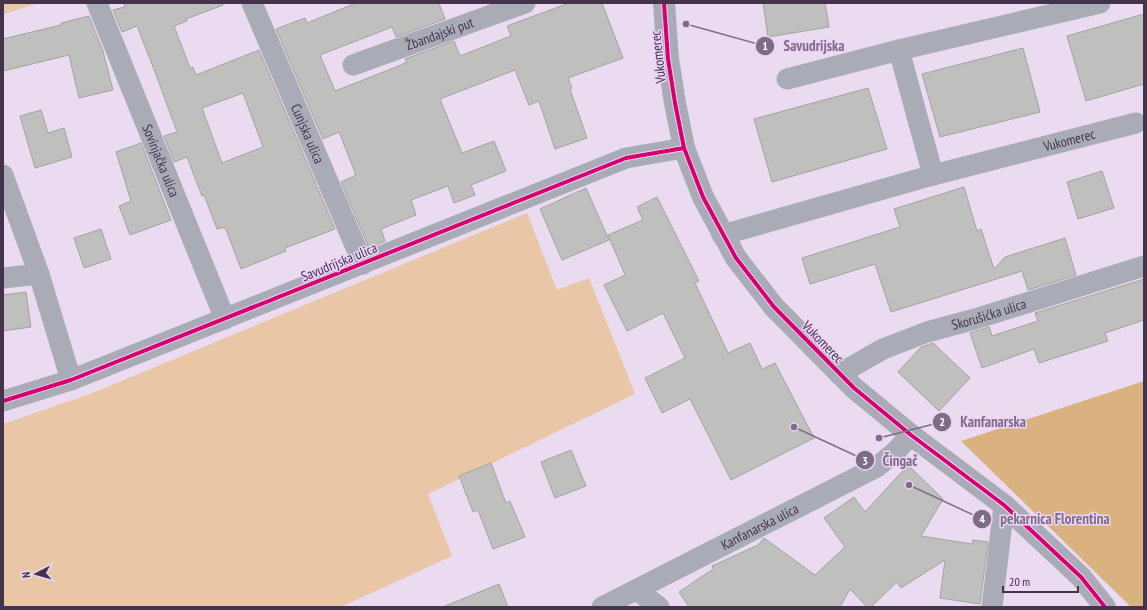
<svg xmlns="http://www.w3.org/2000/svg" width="1147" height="610" font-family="'PT Sans Narrow',sans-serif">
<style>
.green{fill:#e8c6a6}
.forest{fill:#dab280}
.building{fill:#bfc0bd;stroke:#a2a3a1;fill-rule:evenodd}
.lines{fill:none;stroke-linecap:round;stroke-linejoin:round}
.minor{stroke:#a9acb7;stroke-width:21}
.tertiary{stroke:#a9acb7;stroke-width:22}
.cycleway-casing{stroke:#edd3f8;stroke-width:6}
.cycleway{stroke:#d6006c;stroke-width:4}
.labels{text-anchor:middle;stroke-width:3;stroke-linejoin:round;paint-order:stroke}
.street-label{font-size:14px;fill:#44334b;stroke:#edd3f8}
.leader{fill:none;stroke:#7e6e85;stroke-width:1.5}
.callout-dot{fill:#7e6e85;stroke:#edd3f8;stroke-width:1.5}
.mark-label{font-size:12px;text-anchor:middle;font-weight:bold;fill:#fff}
.callout-label{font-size:15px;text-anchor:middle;font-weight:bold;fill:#7e6e85;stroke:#edd3f8;stroke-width:3;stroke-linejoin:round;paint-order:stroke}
</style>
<rect width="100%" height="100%" fill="#eadbf0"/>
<g class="green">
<polygon points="3,3 39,3 3,14"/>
<polygon points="527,213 557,290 589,278 635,394 428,494 452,556 341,607 3,607 3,424 90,394"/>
</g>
<polygon class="forest" points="1144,381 1144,607 1131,607 961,441"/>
<g class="building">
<path d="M124,3H223V5L186,19L187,21L174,26L190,68L193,67L196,75L259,50L335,229L285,248L286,251L241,269L225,227L217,229L204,195L202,196L187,157L174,162L164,136L177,132L155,72L137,26L122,32L113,10L125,7ZM243,93L263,147L222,163L202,108Z"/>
<polygon points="356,3 439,3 445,19 396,37 392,27 320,55 335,91 401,65 407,62 405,59 454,41 460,56 511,36 507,26 569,3 602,3 623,58 568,78 572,88 570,89 587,138 555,149 539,101 529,105 515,70 440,99 462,153 494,141 506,171 471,185 475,195 454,203 448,186 411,200 416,215 381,229 385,241 369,248 341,182 356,175 339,132 323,139 276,29 305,18 307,23"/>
<polygon points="763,3 825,3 829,27 768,37"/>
<polygon points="1144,14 1144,84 1086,101 1067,36"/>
<polygon points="89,16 103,51 113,90 79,98 69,55 3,71 3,39 61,25 61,23"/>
<polygon points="1023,48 1040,112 940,137 922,74"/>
<polygon points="868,88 887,149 772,182 754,119"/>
<polygon points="41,110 48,133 64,128 72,157 35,168 20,116"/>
<polygon points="141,143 171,220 130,235 119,206 131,201 116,152"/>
<polygon points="1102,171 1114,208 1078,219 1067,182"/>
<polygon points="964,187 977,231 981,229 994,269 1005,257 1065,238 1076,275 1028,290 1022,271 891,312 875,264 810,284 802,258 900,227 894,209"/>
<polygon points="586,188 609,240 562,260 540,209"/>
<polygon points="657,197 699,281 695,283 728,353 750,343 762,369 775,363 814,438 731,480 690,399 662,413 645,378 685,358 663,313 627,331 604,285 625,275 608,235 643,220 637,207"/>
<polygon points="101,229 111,259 84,268 74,238"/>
<polygon points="1144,279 1144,320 1105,333 1108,341 1039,363 1034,349 982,368 970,333 989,327 992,336 1038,321 1035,313"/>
<polygon points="26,292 31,327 3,331 3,295"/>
<polygon points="933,343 970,378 939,411 898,372 921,347"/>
<polygon points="571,450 586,486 555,498 541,462"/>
<polygon points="491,463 506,503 510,501 525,537 493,549 478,510 473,512 459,476"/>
<polygon points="908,465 943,499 921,536 972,544 973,540 988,542 980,604 940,598 945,560 901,588 897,582 871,607 867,607 850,589 840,607 689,607 679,592 713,569 712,566 758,545 764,538 815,575 845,547 824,518 854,497 865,512"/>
<polygon points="499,584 508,607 445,607 445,606"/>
</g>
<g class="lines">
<g class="minor">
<path id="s1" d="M97,3L225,319"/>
<path id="s2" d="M252,3L363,264"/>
<polyline points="899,50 933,175"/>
<path id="s3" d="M353,65L525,3"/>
<polyline points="787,79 899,50 1100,3"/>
<polyline points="3,175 39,274"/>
<path id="s4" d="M722,235L933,175L1136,123"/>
<polyline points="3,278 39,274 71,380"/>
<path id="s5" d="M839,374L883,349L927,332L975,319L1144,266"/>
<polyline points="3,401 71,380 626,158 684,148"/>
<polyline points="637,590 659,607"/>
<path id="s6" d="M602,607L877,467L896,451L911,435"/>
<polyline points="992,607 1004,505"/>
</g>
<polyline class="tertiary" points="664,3 668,59 675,103 684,148 703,197 736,258 774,307 854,388 911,435 1004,505 1081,577 1105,607"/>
<g class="cycleway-casing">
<g id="cycleway">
<polyline points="664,3 668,59 675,103 684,148 703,197 736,258 774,307 854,388 911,435 1004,505 1081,577 1105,607"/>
<polyline points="3,401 71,380 626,158 684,148"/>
</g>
</g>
<use href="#cycleway" class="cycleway"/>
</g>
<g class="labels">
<g class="street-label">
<text dy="5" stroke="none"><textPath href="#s3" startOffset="92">Žbandajski put</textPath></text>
<text transform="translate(658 57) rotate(-96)" y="5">Vukomerec</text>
<text dy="5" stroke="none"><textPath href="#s2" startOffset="142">Cunjska ulica</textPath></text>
<text dy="5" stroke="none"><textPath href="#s4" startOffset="360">Vukomerec</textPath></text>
<text dy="5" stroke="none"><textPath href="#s1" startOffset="170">Sovinjačka ulica</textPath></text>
<text transform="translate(339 262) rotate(-22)" y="5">Savudrijska ulica</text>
<text dy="5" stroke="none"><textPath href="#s5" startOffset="162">Skorušićka ulica</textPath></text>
<text transform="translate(823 342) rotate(46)" y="5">Vukomerec</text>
<text dy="5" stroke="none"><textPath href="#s6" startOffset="177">Kanfanarska ulica</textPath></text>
</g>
</g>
<path class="leader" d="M686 24L765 46M879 438L942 422M794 427L865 460M909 485L982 519"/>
<g class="callout-dot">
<circle cx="686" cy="24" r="4"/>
<circle cx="879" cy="438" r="4"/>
<circle cx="794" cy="427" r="4"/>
<circle cx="909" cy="485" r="4"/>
<circle cx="765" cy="46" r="10"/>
<circle cx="942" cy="422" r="10"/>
<circle cx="865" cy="460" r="10"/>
<circle cx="982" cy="519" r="10"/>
</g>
<g class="mark-label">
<text x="765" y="50">1</text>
<text x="942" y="426">2</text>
<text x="865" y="465">3</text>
<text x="982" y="523">4</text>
</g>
<g class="callout-label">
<text x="814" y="51">Savudrijska</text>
<text x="993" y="427">Kanfanarska</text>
<text x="900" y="466">Čingač</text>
<text x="1055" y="524">pekarnica Florentina</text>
</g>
<rect width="1147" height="610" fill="none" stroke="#44334b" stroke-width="8"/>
<g transform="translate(36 574) rotate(264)" stroke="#edd3f8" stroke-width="3" paint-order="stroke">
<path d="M0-3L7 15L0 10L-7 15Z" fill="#44334b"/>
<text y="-6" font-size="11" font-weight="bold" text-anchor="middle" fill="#44334b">N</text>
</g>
<path d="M1003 586v6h75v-6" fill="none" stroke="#44334b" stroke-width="2"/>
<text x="1009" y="586" font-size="12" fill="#44334b" stroke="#edd3f8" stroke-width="3" paint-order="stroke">20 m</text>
</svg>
